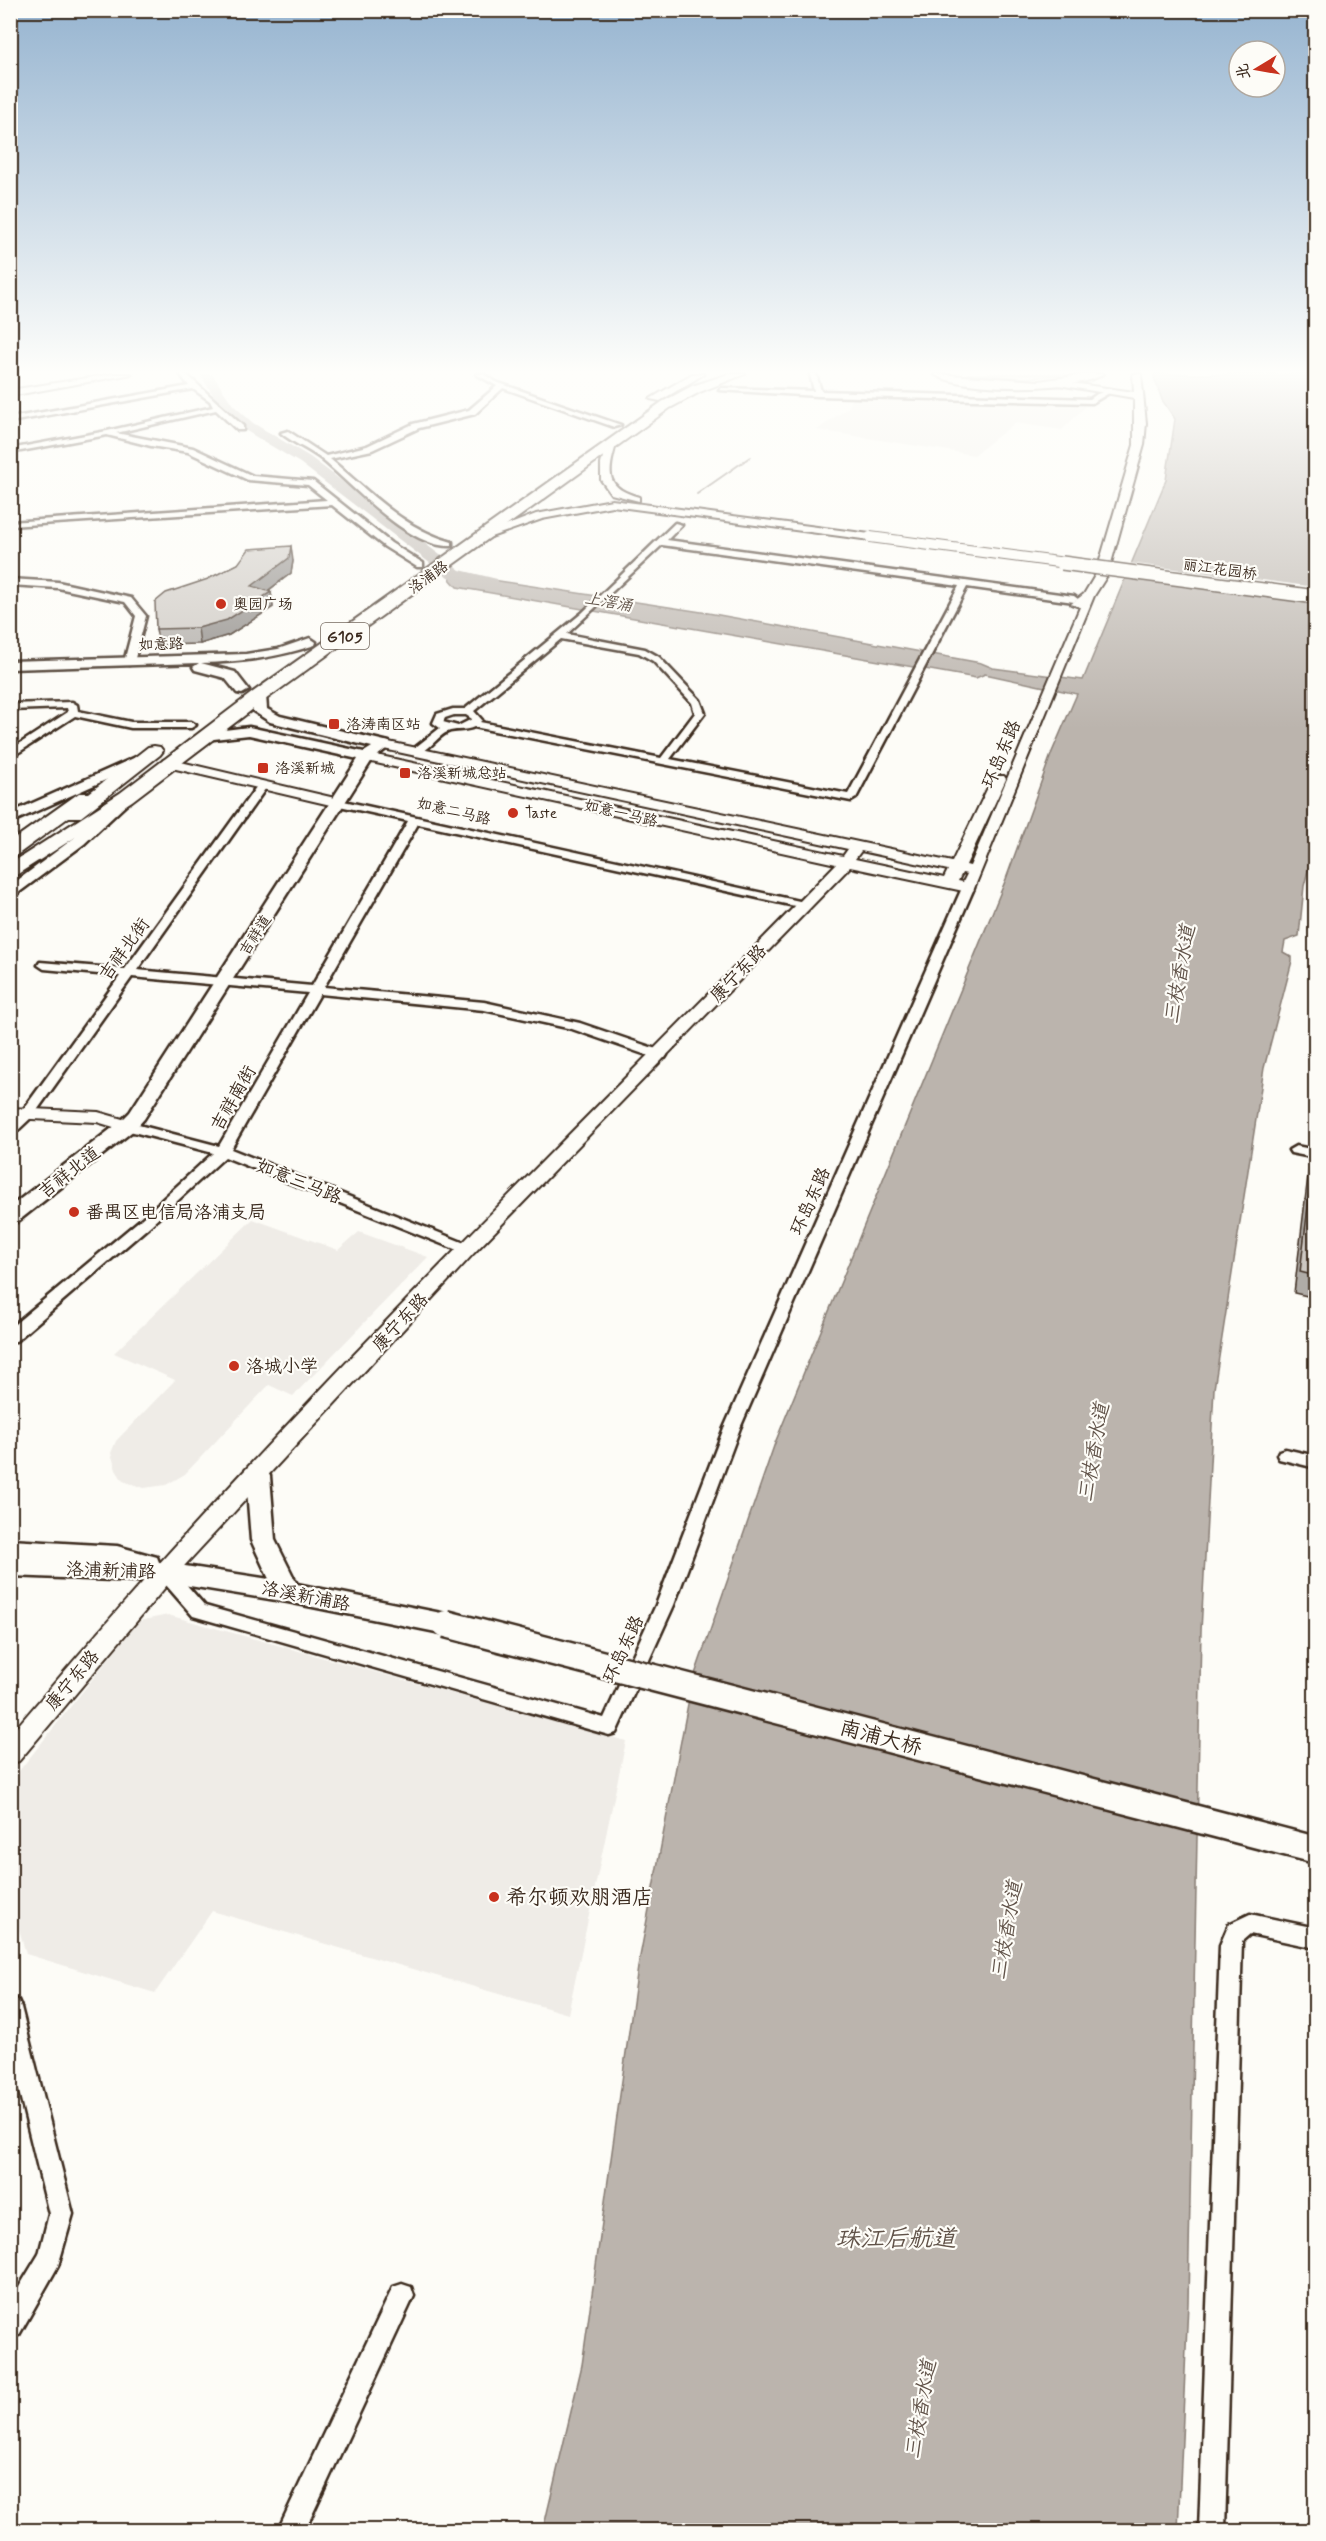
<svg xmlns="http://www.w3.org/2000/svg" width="1326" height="2541" font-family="Mynerve,'LXGW WenKai TC',sans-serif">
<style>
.built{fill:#efece7}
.green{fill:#e1ded7;stroke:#8e847a;stroke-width:1.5}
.water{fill:#bbb4ad;stroke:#887d74;stroke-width:1.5}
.pier{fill:#fdfcf7}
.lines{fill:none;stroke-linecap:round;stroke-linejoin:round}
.stream{stroke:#887d74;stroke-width:2}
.river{fill:#bbb4ad;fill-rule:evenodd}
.minor-casing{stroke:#3b2a1e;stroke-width:5}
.tertiary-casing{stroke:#3b2a1e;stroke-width:4}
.secondary-casing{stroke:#3b2a1e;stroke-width:5}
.primary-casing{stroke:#3b2a1e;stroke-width:4}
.trunk-casing{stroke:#3b2a1e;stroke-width:4}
.minor{fill:#fdfcf7;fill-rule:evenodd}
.tertiary{fill:#fdfcf7;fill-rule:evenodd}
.secondary{fill:#fdfcf7;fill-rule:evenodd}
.primary{fill:#fdfcf7;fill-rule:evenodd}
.trunk{fill:#fdfcf7;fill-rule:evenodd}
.tertiary-bridge-far1-casing{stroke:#3b2a1e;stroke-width:12;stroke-linecap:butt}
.tertiary-bridge-casing{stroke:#3b2a1e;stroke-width:16;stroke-linecap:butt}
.secondary-bridge-casing{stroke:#3b2a1e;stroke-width:31;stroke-linecap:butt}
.tertiary-bridge-far1{stroke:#fdfcf7;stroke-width:10}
.tertiary-bridge{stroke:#fdfcf7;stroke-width:13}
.secondary-bridge{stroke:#fdfcf7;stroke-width:26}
.wall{fill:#b0aca7;stroke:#3b2a1e;stroke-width:1.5}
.shaded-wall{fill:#908c88;stroke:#3b2a1e;stroke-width:1.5}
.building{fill:#cdc8c2;stroke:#3b2a1e;stroke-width:1.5}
.poi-dot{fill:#c8321e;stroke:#fdfcf7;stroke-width:2}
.labels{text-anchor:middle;stroke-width:4.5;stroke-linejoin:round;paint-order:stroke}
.far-street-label{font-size:15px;fill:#3b2a1e;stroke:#fdfcf7}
.far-poi-label{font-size:15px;fill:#3b2a1e;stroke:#fdfcf7;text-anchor:start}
.far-water-label{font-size:16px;font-style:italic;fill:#615349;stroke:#fdfcf7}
.shield{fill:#fdfcf7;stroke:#75695f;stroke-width:1.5}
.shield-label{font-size:16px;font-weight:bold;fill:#3b2a1e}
.street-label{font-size:18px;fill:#3b2a1e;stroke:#fdfcf7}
.poi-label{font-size:18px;fill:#3b2a1e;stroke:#fdfcf7;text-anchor:start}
.water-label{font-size:20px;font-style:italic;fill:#615349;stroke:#fdfcf7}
.near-street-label{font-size:21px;fill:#3b2a1e;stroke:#fdfcf7}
.near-poi-label{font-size:21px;fill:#3b2a1e;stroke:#fdfcf7;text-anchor:start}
.near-water-label{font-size:24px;font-style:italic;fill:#615349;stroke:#fdfcf7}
</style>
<rect width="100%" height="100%" fill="#fdfcf7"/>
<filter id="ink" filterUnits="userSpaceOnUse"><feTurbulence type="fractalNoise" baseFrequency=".0167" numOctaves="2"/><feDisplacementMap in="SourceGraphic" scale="12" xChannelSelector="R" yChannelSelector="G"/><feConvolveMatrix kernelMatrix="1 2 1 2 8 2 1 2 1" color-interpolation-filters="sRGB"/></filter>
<g filter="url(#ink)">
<g class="built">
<polygon points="853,397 1082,404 1086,406 1062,430 1015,423 974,455 817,430 849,407"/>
<polygon points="253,1219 338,1250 359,1232 428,1257 293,1396 269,1385 185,1474 166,1485 144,1488 123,1481 116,1470 111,1453 116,1441 175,1380 114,1353"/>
<polygon points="168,1615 626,1741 568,2014 212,1911 155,1993 26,1954 11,1901 11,1781 139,1621"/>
</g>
<polygon class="green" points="966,374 1067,374 1027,378"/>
<polygon class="water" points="1153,374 1315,374 1315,844 1304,886 1299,936 1285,941 1283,952 1292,957 1292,961 1264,1068 1214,1389 1201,1631 1188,2303 1178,2530 543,2530 582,2365 638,1967 692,1683 775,1443 1006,879 1052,752 1077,694 985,674 976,678 457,587 450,579 454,574 708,613 981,663 993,668 1083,680 1166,480 1175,419 1162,400"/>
<polygon class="pier" points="1129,563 1315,587 1315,602 1124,576"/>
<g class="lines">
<polyline class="stream" points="697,494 750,457"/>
<polygon class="river" points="200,374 212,374 233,405 253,423 310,457 460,570 497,579 499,583 497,587 491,588 448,577 300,463 243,429 223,411"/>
<g class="minor-casing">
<g id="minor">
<polygon points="180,374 186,374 243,426 243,430 237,430 216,410 116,433 193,448 253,476 313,481 391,543 423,563 423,567 417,567 385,547 332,505 10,526 10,522 327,500 308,485 248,480 188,452 151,446 107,435 10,453 10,449 107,431 213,407 210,401 193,389 10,422 10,418 189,386"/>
<path d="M476,374H483L496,382L621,425L614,427L503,388L475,414L419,428L372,450L330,459C369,491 402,528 452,542V546C409,549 351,483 320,458C308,449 293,443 281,433L288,431L326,456L367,446L413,424L469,410L497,386Z"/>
<polygon points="810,374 816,374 821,391 1090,399 1097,394 1106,391 1109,393 1092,403 818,396 719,390 722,388 814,391"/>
<path d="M675,523L682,525L667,540L1074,596L1078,599L1074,602L967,587L856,798L851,801L474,727C466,731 458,729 450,731C436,735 428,756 412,754V750L440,728L433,723L437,714L453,709H465L582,613ZM662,545L959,586L848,794L670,759L705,713L700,700L659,657L645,649L567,634ZM561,639L639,653L653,661L692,703L695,713L661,758L480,722L482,720L474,711ZM454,715H466L472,719L458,726L443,722L445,718Z"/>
<polygon points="10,579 58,582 131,598 146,616 134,662 129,665 124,662 136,616 125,602 58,588 10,585"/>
<polygon points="72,702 77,705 78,711 131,722 191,722 196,725 191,728 131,728 75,716 10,758 10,750 68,712 67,708 10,710 10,704"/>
<polygon points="259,783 268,785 137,970 312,986 408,821 335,805 334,803 339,800 804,902 810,905 804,908 418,824 324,987 484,1002 580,1023 665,1052 667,1055 665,1058 655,1058 572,1029 484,1010 320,994 231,1149 472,1246 474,1249 472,1252 462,1252 225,1157 151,1225 16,1341 10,1342 10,1328 141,1219 213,1153 122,1129 120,1126 122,1123 127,1122 219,1146 308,993 132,977 33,1116 15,1133 10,1134 10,1122 23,1110 120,976 44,969 38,965 40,962 125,969"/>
<polygon points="968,885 974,888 740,1428 674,1605 616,1733 609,1735 193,1616 159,1577 156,1572 159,1567 165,1565 171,1567 205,1606 604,1718 656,1605 724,1428 962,888"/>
<polygon points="1296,1146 1316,1150 1316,1158 1291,1153 1289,1150"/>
<polygon points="1285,1449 1316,1456 1316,1468 1279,1459 1277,1455 1279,1451"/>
<polygon points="1250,1914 1316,1928 1316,1948 1250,1934 1242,1941 1225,2530 1199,2530 1220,1945 1229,1924"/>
<polygon points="10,1997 18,2000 21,2007 73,2214 58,2266 19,2335 10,2338 10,2302 39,2254 49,2214 10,2054"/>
<polygon points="402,2284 411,2287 414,2296 305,2530 278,2530 393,2287"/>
</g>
</g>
<g class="tertiary-casing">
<g id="tertiary">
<polygon points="114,374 132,374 10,396 10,390"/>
<path d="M1133,374H1141L1146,423L1144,445L1108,574L1094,596L973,891L968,892L850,867L474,1253L173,1578L19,1761L10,1764V1735C59,1678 107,1621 157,1566C375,1324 609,1097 836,864L367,761L360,757L362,754L367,753L843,856L848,849L379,748L377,745L384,741L952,862L992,779L994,776H1004L1006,779L966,865L970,866L1080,607L1071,604L1084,594L1096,574L1134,445V398L1047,383L1051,380L1134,392ZM861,851L948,870L944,878L855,859ZM962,873L967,874L963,882L958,881Z"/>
<path d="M611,442L616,445C607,474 606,488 639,497V501L611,494L601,480V464L606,445Z"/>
<polygon points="612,500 870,534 875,537 870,540 612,506 542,519 485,539 480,536 536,514"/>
<polygon points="168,759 339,799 346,803 339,807 163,766 163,760"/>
<polygon points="10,1108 98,1112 133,1122 136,1126 127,1131 97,1122 10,1118"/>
</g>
</g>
<g class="secondary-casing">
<g id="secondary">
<path d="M310,638L316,642L315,645C276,658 241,662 201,663L235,672L249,690L242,694L237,693L225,678L195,670L193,667L199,663L10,669V661L246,654L278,649Z"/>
<polygon points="259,692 266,696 267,709 280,716 389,742 391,745 372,760 144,1119 134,1130 17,1222 10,1223 10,1207 120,1122 130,1112 358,759 249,735 205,740 200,739 200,733 249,727 364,752 372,747 270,722 253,711 252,696"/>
<polygon points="145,753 150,754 152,757 150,760 10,823 10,813"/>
<polygon points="125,794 132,798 130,801 84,844 10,899 10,886 74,838 120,795"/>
<polygon points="258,1467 266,1470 270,1476 275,1540 297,1584 446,1614 455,1617 459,1624 455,1631 446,1634 288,1602 165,1582 10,1576 10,1540 117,1546 157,1557 159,1562 269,1579 251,1540 246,1476 250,1470"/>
</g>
</g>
<g class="primary-casing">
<g id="primary">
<polygon points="692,374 704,374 660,401 650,399"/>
<path d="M934,374L1039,381L1088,374H1103C1081,392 955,391 934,374Z"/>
</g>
</g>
<g class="trunk-casing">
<g id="trunk">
<polygon points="729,374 745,374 700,392 670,408 265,700 132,801 10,879 10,864 120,793 253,692 662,402 692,386"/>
<polygon points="154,746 160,747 163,751 160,755 81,817 69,817 17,855 10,857 10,842 79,793 89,793 148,747"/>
</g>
</g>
<use href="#minor" class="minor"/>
<use href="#tertiary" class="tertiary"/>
<use href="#secondary" class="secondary"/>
<use href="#primary" class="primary"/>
<use href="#trunk" class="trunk"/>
<g class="tertiary-bridge-far1-casing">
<polyline id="tertiary-bridge-far1" points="870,537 1073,564"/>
</g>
<g class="tertiary-bridge-casing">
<polyline id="tertiary-bridge" points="1062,563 1316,597"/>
</g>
<g class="secondary-bridge-casing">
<polyline id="secondary-bridge" points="446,1624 1316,1850"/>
</g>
<use href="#tertiary-bridge-far1" class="tertiary-bridge-far1"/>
<use href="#tertiary-bridge" class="tertiary-bridge"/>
<use href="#secondary-bridge" class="secondary-bridge"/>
</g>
<g class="wall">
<polygon points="293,561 291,573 268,591 271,592 273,607 229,635 200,644 159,645 156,629 208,579 238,564"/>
<polygon points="1316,1116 1316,1298 1294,1293 1310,1159 1314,1147 1312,1147"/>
</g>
<g class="shaded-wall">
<polygon points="291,546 293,561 291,573 254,601 252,586"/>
<polygon points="271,592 273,607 229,635 200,644 198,628"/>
</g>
<g class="building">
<polygon points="291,546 289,558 252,586 271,592 227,620 198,628 156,629 155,602 166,593 208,579 238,564 249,549"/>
<polygon points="1316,1142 1316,1276 1300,1272"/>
</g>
</g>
<linearGradient id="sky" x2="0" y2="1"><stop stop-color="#96b4d0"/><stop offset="0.51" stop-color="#fefefb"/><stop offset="1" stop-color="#fefefb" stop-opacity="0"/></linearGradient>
<rect width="1326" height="729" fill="url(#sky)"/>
<g class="poi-dot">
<circle cx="221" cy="604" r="6"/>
<rect x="328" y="718" width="12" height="12" rx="3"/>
<rect x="257" y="762" width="12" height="12" rx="3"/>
<rect x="399" y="767" width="12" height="12" rx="3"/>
<circle cx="513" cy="813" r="6"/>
<circle cx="74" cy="1212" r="6"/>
<circle cx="234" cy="1366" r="6"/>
<circle cx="494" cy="1897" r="6"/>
</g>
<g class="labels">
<g class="far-street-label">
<text transform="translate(1220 569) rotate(8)" y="5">丽江花园桥</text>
<text transform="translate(428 577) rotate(-36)" y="5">洛浦路</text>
<text transform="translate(161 644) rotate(-2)" y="5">如意路</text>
<text transform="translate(454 811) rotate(13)" y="5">如意二马路</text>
<text transform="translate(621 813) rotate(13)" y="5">如意一马路</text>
<text transform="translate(255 935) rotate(-57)" y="5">吉祥道</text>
</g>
<g class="far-poi-label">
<text x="233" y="609">奥园广场</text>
<text x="346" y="729">洛涛南区站</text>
<text x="275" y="773">洛溪新城</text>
<text x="417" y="778">洛溪新城总站</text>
<text x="525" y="818">Taste</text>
</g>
<g class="far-water-label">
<text transform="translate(609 601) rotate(10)" y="6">上滘涌</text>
</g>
<rect class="shield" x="321" y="623" width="48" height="26" rx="4.5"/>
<g class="shield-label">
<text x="345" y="642">G105</text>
</g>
<g class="street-label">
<text transform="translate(1001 754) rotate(-67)" y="6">环岛东路</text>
<text transform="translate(124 949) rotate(-54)" y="6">吉祥北街</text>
<text transform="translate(738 973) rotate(-46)" y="6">康宁东路</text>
<text transform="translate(233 1098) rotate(-60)" y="6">吉祥南街</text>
<text transform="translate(69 1172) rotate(-38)" y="6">吉祥北道</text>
<text transform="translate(299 1181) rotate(22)" y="6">如意三马路</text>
<text transform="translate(810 1201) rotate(-66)" y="6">环岛东路</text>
<text transform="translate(400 1322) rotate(-47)" y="6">康宁东路</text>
<text transform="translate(111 1570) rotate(2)" y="6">洛浦新浦路</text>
<text transform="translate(306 1596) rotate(11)" y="6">洛溪新浦路</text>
<text transform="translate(623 1649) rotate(-65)" y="6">环岛东路</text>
<text transform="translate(72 1680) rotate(-50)" y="6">康宁东路</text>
</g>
<g class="poi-label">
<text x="86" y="1218">番禺区电信局洛浦支局</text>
<text x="246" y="1372">洛城小学</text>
</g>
<g class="water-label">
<text transform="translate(1179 974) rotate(-80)" y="7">三枝香水道</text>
<text transform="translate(1093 1452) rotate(-80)" y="7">三枝香水道</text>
<text transform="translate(1006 1930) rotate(-80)" y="7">三枝香水道</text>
<text transform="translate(920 2409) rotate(-80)" y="7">三枝香水道</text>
</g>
<g class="near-street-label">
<text transform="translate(881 1737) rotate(15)" y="7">南浦大桥</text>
</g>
<g class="near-poi-label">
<text x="506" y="1904">希尔顿欢朋酒店</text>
</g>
<g class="near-water-label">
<text x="896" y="2246">珠江后航道</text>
</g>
</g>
<rect width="1326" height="2541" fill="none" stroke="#fdfcf7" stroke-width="36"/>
<rect x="18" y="18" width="1290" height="2505" fill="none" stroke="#3b2a1e" stroke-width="2" filter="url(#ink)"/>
<g transform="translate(1257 69) rotate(259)"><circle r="28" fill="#fdfcf7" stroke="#afa8a0" stroke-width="1.5"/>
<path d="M0-4.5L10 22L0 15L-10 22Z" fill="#c8321e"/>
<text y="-9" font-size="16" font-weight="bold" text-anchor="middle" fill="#3b2a1e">北</text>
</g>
</svg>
